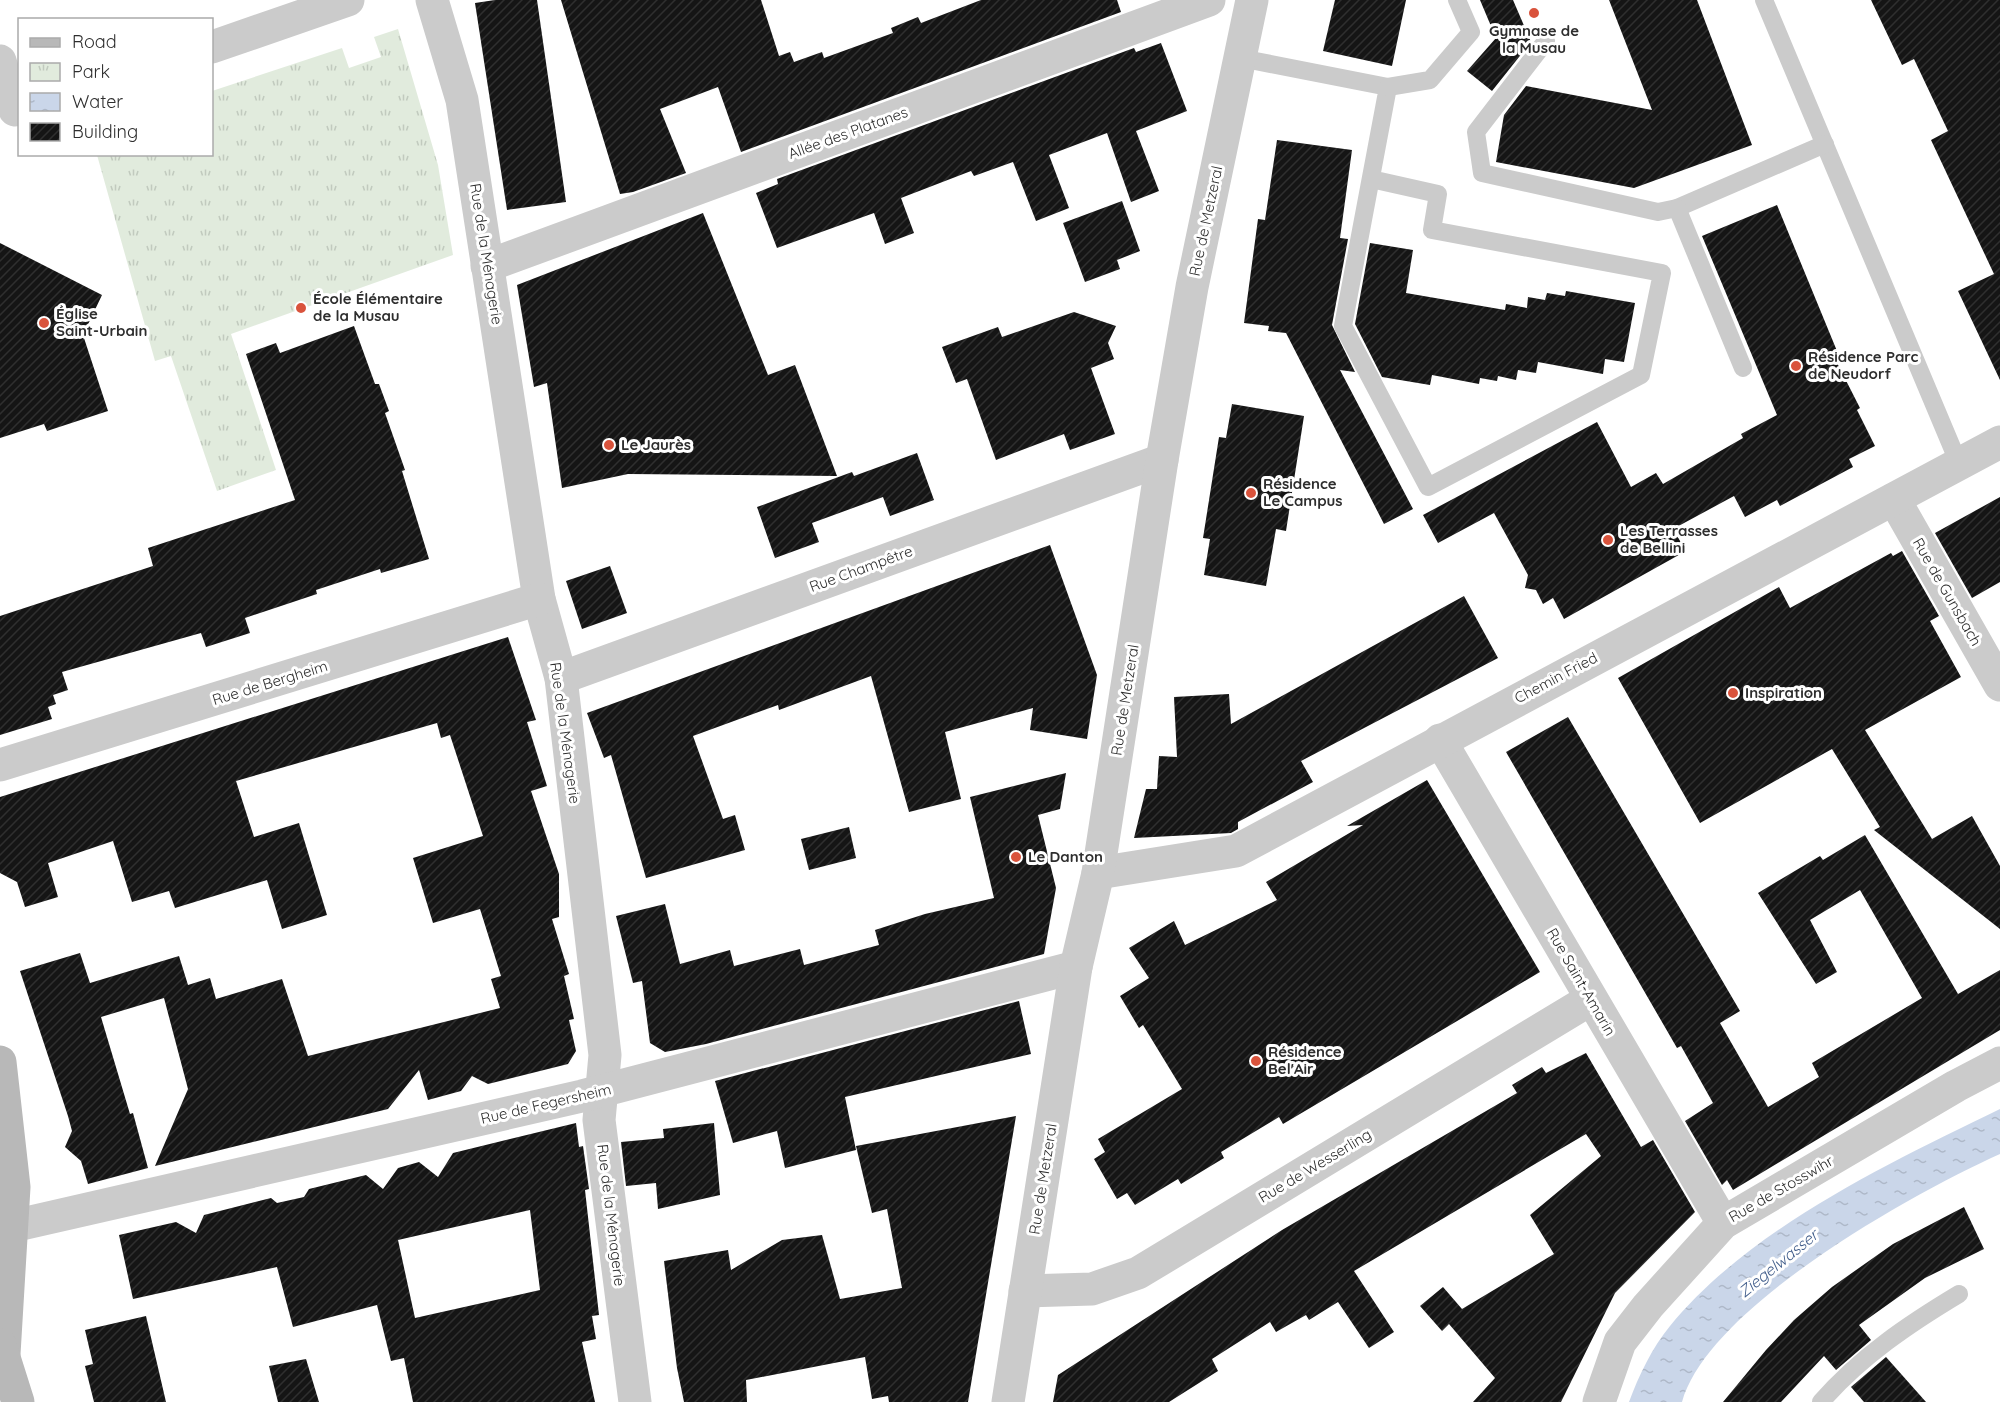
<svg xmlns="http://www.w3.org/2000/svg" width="2000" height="1402" font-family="Quicksand,sans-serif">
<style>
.park{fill:url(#park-tufts)}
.water{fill:url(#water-ripples)}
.building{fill:url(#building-hatch);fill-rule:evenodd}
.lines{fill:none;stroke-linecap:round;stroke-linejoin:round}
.service{stroke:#cbcbcb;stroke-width:18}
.minor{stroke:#cbcbcb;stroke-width:33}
.secondary{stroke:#b8b8b8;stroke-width:33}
.poi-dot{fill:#d9533c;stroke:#fff;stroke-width:2}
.labels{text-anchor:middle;stroke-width:6;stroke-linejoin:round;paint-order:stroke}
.poi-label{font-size:15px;font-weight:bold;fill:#2e2e2e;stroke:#fff;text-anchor:start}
.street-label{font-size:15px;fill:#2e2e2e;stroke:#fff}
.water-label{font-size:16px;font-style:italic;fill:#425e8b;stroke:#fff}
</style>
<defs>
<pattern id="park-tufts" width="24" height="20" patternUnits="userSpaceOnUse" patternTransform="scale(1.5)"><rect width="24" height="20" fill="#e1ebdd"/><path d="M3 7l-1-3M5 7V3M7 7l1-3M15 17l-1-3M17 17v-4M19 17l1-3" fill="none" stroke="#c1cabe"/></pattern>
<pattern id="water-ripples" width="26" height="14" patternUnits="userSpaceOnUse" patternTransform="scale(1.5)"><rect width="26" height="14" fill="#cad6e9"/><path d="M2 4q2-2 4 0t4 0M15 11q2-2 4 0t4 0" fill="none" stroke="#aeb8c8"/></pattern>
<pattern id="building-hatch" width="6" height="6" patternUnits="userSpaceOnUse" patternTransform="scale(1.5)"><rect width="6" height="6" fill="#151515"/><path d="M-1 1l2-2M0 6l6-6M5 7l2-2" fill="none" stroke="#2f2f2f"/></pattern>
</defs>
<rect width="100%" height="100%" fill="#fff"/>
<polygon class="park" points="398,29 438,165 453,255 231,334 276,470 217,491 171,356 155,361 97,155 212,154 212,91 342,48 349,68 381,57 374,37"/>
<path class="water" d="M2000,1109V1154C1913,1193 1708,1307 1682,1402H1629C1639,1375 1652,1348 1670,1326C1749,1229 1889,1163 2000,1109Z"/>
<g class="building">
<polygon points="495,0 537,0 566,202 507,210 475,3"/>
<polygon points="561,0 761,0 779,56 790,52 794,62 822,52 824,58 893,33 891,28 918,17 921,23 981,0 1117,0 1121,12 741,152 718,87 660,109 686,173 633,192 620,194"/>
<polygon points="1335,0 1406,0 1392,66 1323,51"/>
<polygon points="1480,0 1513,0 1531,42 1492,91 1467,71 1496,38"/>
<polygon points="1609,0 1697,0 1752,145 1634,188 1496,162 1504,115 1526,86 1652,110"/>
<polygon points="1871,0 2000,0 2000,380 1958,291 1994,274 1931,140 1948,131 1914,59 1902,65"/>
<polygon points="1161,43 1187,111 1136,131 1159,191 1131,202 1107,133 1049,155 1069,208 1036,221 1013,162 974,176 971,171 901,198 914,233 885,244 874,213 777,248 756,193 778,184 777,179 1134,48 1136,52"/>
<polygon points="1277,140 1352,150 1340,238 1348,239 1332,325 1355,372 1340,370 1413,509 1384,524 1286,333 1268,331 1269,326 1244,323 1258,219 1265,220"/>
<polygon points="1122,201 1140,251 1117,260 1120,269 1085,282 1063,223"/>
<polygon points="1777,205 1837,351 1832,353 1860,408 1857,410 1875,446 1849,459 1853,467 1780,506 1777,500 1745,517 1734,496 1673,529 1686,551 1564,619 1553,598 1543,604 1536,590 1525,588 1528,575 1494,513 1438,543 1423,515 1597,422 1631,487 1656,473 1663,484 1743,438 1741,434 1777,415 1702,236"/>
<polygon points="703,213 768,375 795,365 837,476 628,474 562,488 547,383 534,387 517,285"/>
<polygon points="0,243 102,295 83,335 108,411 47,431 44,424 0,438"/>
<polygon points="1370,243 1413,250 1406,293 1505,310 1506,304 1527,308 1528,297 1545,300 1547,293 1565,296 1566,291 1635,303 1624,362 1605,359 1603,374 1538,362 1536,373 1518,370 1516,380 1498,376 1497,381 1480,378 1479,384 1432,375 1430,385 1382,377 1355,324"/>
<polygon points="1074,312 1116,326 1108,343 1114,359 1091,368 1115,434 1070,450 1064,434 996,460 967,379 956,383 942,347 998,327 1002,337"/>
<polygon points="354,326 375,384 379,384 389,411 385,413 405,470 402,471 429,559 381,573 380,569 316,590 317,594 245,618 250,633 206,647 201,633 62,672 68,690 53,695 56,704 48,707 52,719 0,735 0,616 153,566 148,548 295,500 246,354 276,343 280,353"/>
<polygon points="1232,404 1304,416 1286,531 1276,529 1266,586 1204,575 1210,539 1203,538 1219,437 1226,438"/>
<polygon points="917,453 934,500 890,516 883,497 812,523 819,542 775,558 757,507 852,472 854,476"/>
<polygon points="2000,497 2000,582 1972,598 1935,533"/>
<polygon points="1050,545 1097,675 1087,739 1030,730 1033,708 945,732 961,799 909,812 871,676 779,710 778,705 693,736 723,819 735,815 745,850 646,878 611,755 604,758 587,713"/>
<polygon points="1902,551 1939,616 1930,621 1961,677 1865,730 1932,839 1972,816 2000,866 2000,929 1874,830 1880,827 1832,749 1700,823 1618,678 1779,587 1790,608 1891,553 1893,556"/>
<polygon points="610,566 627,613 582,629 566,581"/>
<polygon points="1464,596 1498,658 1301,761 1313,782 1238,822 1238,829 1231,833 1134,838 1146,789 1157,789 1159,756 1177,757 1174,697 1229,694 1231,724"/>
<polygon points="508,637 536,720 527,722 547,786 531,791 559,874 559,917 552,919 569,974 564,976 574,1019 569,1020 576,1051 568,1064 488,1084 472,1076 461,1091 428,1100 419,1070 388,1109 155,1166 188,1089 164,998 101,1017 130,1114 133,1113 148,1168 88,1184 81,1161 65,1147 72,1131 68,1116 20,971 80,953 90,983 179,956 188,985 210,978 216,999 282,979 308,1056 500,1008 491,979 501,976 480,909 433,923 413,858 483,836 450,735 441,738 437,723 236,781 254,837 299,823 327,915 282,929 267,880 175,908 169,891 132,902 113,841 48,863 58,897 25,907 17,882 0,873 0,797"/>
<polygon points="1568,717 1740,1011 1720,1023 1768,1107 1819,1077 1812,1063 1922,998 1860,890 1810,920 1837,972 1816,984 1758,893 1820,856 1823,860 1865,835 1958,994 2000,970 2000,1030 1733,1190 1727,1180 1722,1185 1685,1121 1713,1103 1681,1046 1677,1048 1506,752"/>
<polygon points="1066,773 1060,809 1038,815 1056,888 1044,954 706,1044 665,1052 650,1043 642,981 633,983 616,916 665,904 680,964 730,950 734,966 800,949 804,965 879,945 875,930 925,914 994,898 970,797"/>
<polygon points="1427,780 1540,972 1283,1124 1279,1117 1221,1152 1224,1158 1181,1184 1178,1179 1135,1205 1127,1193 1117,1199 1094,1159 1105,1152 1098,1139 1182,1089 1143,1025 1139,1028 1120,996 1149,978 1129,948 1174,921 1185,945 1277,900 1266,882 1363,825 1347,826"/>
<polygon points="849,827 856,858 809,870 801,839"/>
<polygon points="1019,1001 1031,1054 845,1097 856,1150 785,1168 777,1131 733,1143 715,1081"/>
<polygon points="1586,1053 1641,1147 1653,1140 1695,1212 1615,1293 1561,1402 1473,1402 1495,1378 1449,1324 1442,1331 1420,1306 1443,1287 1462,1309 1554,1254 1530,1215 1601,1156 1586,1134 1354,1271 1394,1332 1369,1348 1338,1302 1309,1320 1306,1315 1276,1332 1270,1322 1212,1359 1218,1371 1169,1402 1053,1402 1058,1375 1282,1230 1517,1093 1512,1085 1542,1067 1546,1073"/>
<polygon points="1016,1116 968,1402 889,1402 888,1396 872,1399 865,1357 746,1380 747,1402 684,1402 677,1368 664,1261 728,1250 731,1270 782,1240 822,1235 840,1299 902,1288 887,1209 872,1213 856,1146"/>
<path d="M576,1123L579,1147L583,1146L589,1189L585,1190L599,1315L592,1316L596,1339L582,1342L595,1402H413L404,1358L391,1361L377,1305L293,1327L277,1267L133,1299L119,1235L176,1222L196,1233L204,1215L271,1198L277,1203L304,1197L309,1189L366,1175L383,1189L398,1168L419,1162L438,1177L453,1153ZM530,1210L540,1290L415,1318L398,1240Z"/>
<polygon points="714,1123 720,1195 658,1209 656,1183 626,1186 621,1142 664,1138 663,1129"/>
<polygon points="1964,1207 1984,1249 1925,1278 1859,1325 1871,1340 1836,1370 1824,1356 1781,1402 1723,1402 1766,1350 1794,1320 1832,1287 1893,1244"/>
<polygon points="146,1316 166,1402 94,1402 85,1366 93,1364 85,1330"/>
<polygon points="1886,1357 1926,1402 1864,1402 1851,1387"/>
<polygon points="306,1359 319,1402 278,1402 269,1366"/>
</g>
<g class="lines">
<g class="service">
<polyline points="1764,0 1959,464"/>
<polyline points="1546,41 1476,132 1482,173 1658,212 1677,208 1825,144"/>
<polyline points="1240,58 1388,87 1343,326 1428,487 1641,375 1662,273 1432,230 1438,194 1371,179"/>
<polyline points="1388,87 1430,80 1471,32 1457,0"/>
<polyline points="1677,208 1743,368"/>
<path d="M1821,1402C1860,1357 1909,1324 1959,1294"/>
</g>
<g class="minor">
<polyline points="432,0 462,100 539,599 561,678 605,1055 599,1120 635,1402"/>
<polyline points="212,47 348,0"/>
<polyline points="0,61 15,110"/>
<polyline points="487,266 1209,0"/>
<polyline points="1894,499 2000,685"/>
<polyline points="561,678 1162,460"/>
<polyline points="1440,740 1723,1223"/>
<polyline points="0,765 539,599"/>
<polyline points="1098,873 1236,851 2000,442"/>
<polyline points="13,1226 582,1096 1076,967"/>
<polyline points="1025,1291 1092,1289 1138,1273 1591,999"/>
<polyline points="1008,1402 1076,967 1098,873 1162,460 1192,287 1252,0"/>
<polyline points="1599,1402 1620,1342 1648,1306 1723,1223 1956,1086 2000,1063"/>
</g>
<g class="secondary">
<polyline points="0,1062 14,1187 4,1354"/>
<polyline points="0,1345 18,1402"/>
</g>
</g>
<g class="poi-dot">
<circle cx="1534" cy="13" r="6"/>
<circle cx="301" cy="308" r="6"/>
<circle cx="44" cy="323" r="6"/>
<circle cx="1796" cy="366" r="6"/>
<circle cx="609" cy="445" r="6"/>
<circle cx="1251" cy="493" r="6"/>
<circle cx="1608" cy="540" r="6"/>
<circle cx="1733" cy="693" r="6"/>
<circle cx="1016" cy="857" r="6"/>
<circle cx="1256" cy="1061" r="6"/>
</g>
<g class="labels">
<g class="poi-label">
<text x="1534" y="36" text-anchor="middle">Gymnase de<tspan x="1534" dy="17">la Musau</tspan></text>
<text x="313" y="304">École Élémentaire<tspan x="313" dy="17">de la Musau</tspan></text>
<text x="56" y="319">Église<tspan x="56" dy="17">Saint-Urbain</tspan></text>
<text x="1808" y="362">Résidence Parc<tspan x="1808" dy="17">de Neudorf</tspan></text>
<text x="621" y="450">Le Jaurès</text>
<text x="1263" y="489">Résidence<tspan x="1263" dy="17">Le Campus</tspan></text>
<text x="1620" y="536">Les Terrasses<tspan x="1620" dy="17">de Bellini</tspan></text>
<text x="1745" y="698">Inspiration</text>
<text x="1028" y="862">Le Danton</text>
<text x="1268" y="1057">Résidence<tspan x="1268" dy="17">Bel'Air</tspan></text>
</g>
<g class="street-label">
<text transform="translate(848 133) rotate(-20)" y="5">Allée des Platanes</text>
<text transform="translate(1206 221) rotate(-78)" y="5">Rue de Metzeral</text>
<text transform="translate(486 254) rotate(81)" y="5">Rue de la Ménagerie</text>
<text transform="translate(861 569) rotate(-20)" y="5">Rue Champêtre</text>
<text transform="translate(1947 592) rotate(60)" y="5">Rue de Gunsbach</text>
<text transform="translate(1556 678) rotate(-28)" y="5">Chemin Fried</text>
<text transform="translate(270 683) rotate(-17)" y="5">Rue de Bergheim</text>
<text transform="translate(1125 700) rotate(-81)" y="5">Rue de Metzeral</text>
<text transform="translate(565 733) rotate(82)" y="5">Rue de la Ménagerie</text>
<text transform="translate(1581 982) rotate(60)" y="5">Rue Saint-Amarin</text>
<text transform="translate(546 1104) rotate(-13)" y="5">Rue de Fegersheim</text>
<text transform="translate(1315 1166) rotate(-31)" y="5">Rue de Wesserling</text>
<text transform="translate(1043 1179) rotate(-81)" y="5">Rue de Metzeral</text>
<text transform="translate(1781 1189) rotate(-30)" y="5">Rue de Stosswihr</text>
<text transform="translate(611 1215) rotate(83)" y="5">Rue de la Ménagerie</text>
</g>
<g class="water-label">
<text transform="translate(1778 1263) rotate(-39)" y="6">Ziegelwasser</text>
</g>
</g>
<rect x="18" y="18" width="195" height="138" fill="#ffffff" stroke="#ababab" stroke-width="1.5"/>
<rect x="30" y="38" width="30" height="9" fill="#b8b8b8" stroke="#ababab" stroke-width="1.5"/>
<text x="72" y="48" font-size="18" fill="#2e2e2e">Road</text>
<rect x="30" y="63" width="30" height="18" fill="url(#park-tufts)" stroke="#ababab" stroke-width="1.5"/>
<text x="72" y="78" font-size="18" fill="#2e2e2e">Park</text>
<rect x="30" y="93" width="30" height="18" fill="url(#water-ripples)" stroke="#ababab" stroke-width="1.5"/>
<text x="72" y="108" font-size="18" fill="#2e2e2e">Water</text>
<rect x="30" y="123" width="30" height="18" fill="url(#building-hatch)" stroke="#ababab" stroke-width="1.5"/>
<text x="72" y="138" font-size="18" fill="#2e2e2e">Building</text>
</svg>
